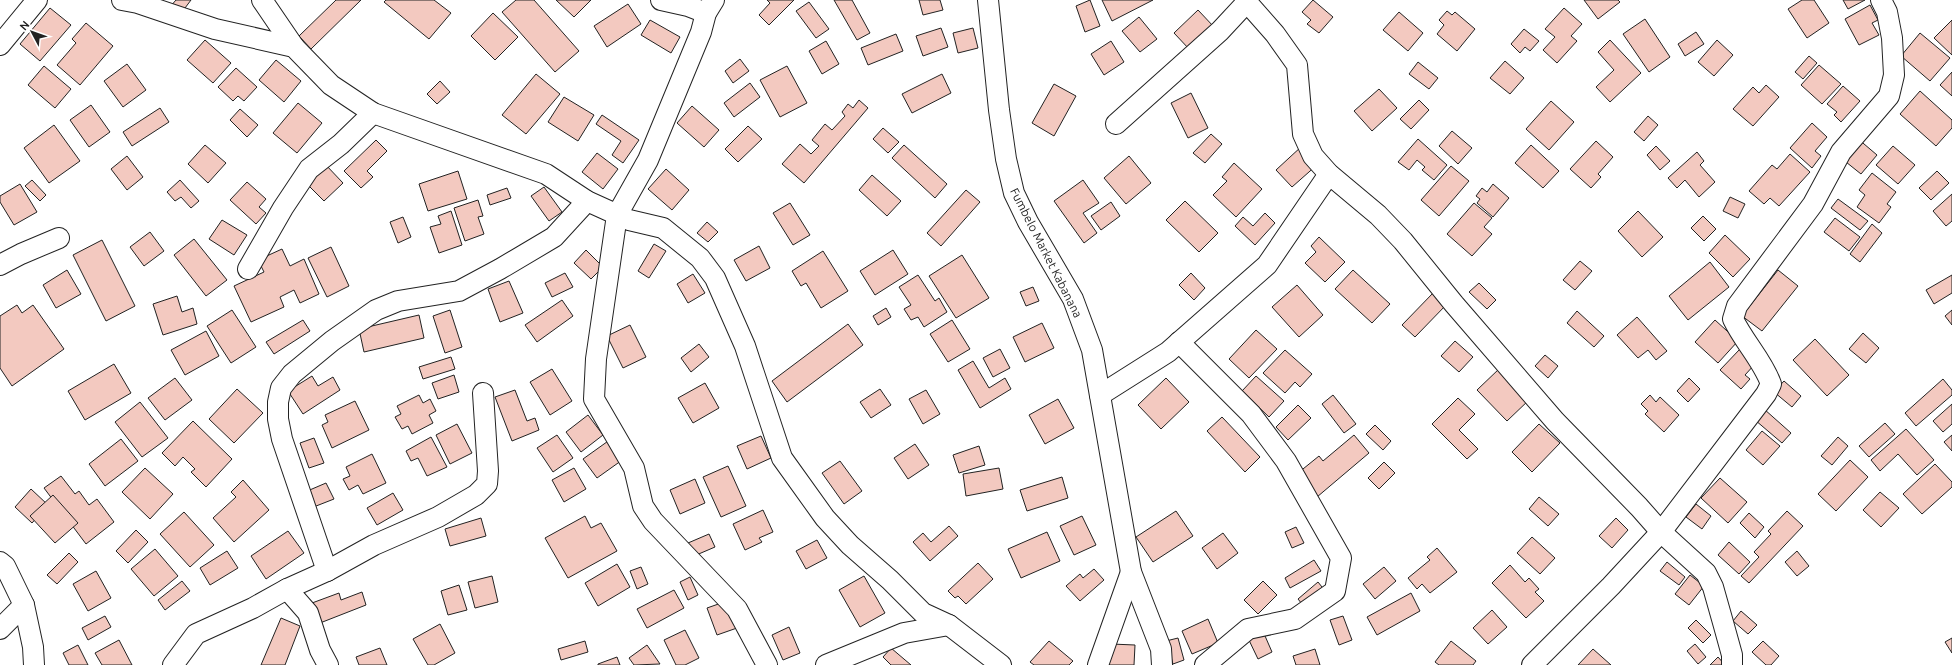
<svg xmlns="http://www.w3.org/2000/svg" width="1952" height="665" font-family="Ubuntu,sans-serif">
<style>
.building{fill:#f3c9c0;stroke:#222}
.lines{fill:none;stroke-linecap:round;stroke-linejoin:round}
.minor-casing{stroke:#222;stroke-width:22}
.minor{stroke:#fff;stroke-width:20}
.labels{text-anchor:middle;stroke-width:3;stroke-linejoin:round;paint-order:stroke}
.street-label{font-size:12px;fill:#222;stroke:#fff}
</style>
<rect width="100%" height="100%" fill="#fff"/>
<g class="building">
<polygon points="176,0 191,0 179,16 169,8"/>
<polygon points="336,0 361,0 311,49 299,36"/>
<polygon points="386,0 434,0 451,13 429,39 384,2"/>
<polygon points="516,0 534,0 579,51 555,72 502,12"/>
<polygon points="556,0 591,0 574,17"/>
<polygon points="767,0 794,0 769,25 759,15 770,3"/>
<polygon points="834,0 852,0 870,33 857,40"/>
<polygon points="919,0 940,0 943,10 923,15"/>
<polygon points="1090,0 1100,26 1085,32 1076,6"/>
<polygon points="1102,0 1153,0 1112,21"/>
<polygon points="1313,0 1333,17 1319,33 1307,24 1311,20 1302,12"/>
<polygon points="1584,0 1618,0 1620,2 1598,19"/>
<polygon points="1802,0 1814,0 1829,23 1807,38 1788,9"/>
<polygon points="1843,0 1865,0 1848,9"/>
<polygon points="809,2 829,29 816,38 796,11"/>
<polygon points="628,4 641,24 607,47 594,26"/>
<polygon points="1870,5 1878,20 1872,23 1879,35 1859,45 1845,19"/>
<polygon points="50,8 71,25 40,61 20,44"/>
<polygon points="1564,8 1582,24 1571,36 1577,41 1557,63 1543,50 1555,37 1545,29"/>
<polygon points="1198,10 1214,27 1190,50 1174,33"/>
<polygon points="1447,11 1452,15 1455,12 1475,29 1457,51 1437,34 1444,25 1439,20"/>
<polygon points="1399,12 1423,33 1408,51 1383,30"/>
<polygon points="493,13 518,37 495,60 471,36"/>
<polygon points="1139,17 1157,39 1140,52 1122,31"/>
<polygon points="1645,19 1670,57 1649,72 1623,34"/>
<polygon points="650,20 680,37 671,53 641,35"/>
<polygon points="1952,20 1952,55 1934,38"/>
<polygon points="86,23 113,46 80,85 57,65 76,43 72,39"/>
<polygon points="941,28 948,47 923,56 916,36"/>
<polygon points="973,28 978,48 958,53 953,33"/>
<polygon points="1524,29 1539,41 1530,51 1525,47 1520,53 1511,44"/>
<polygon points="1696,32 1704,44 1685,56 1678,44"/>
<polygon points="1920,33 1950,58 1930,81 1901,56"/>
<polygon points="896,34 903,51 868,65 861,48"/>
<polygon points="205,40 231,63 213,83 187,60"/>
<polygon points="1610,40 1641,73 1610,102 1596,87 1614,70 1598,52"/>
<polygon points="1717,40 1733,55 1714,76 1698,62"/>
<polygon points="826,41 839,64 822,74 809,51"/>
<polygon points="1111,41 1124,62 1104,75 1091,54"/>
<polygon points="1809,56 1817,63 1803,79 1795,72"/>
<polygon points="740,59 749,71 733,83 725,71"/>
<polygon points="276,60 301,81 284,102 259,80"/>
<polygon points="1505,61 1524,78 1510,94 1490,78"/>
<polygon points="1418,62 1438,78 1429,89 1409,74"/>
<polygon points="127,64 146,90 123,107 104,81"/>
<polygon points="1819,65 1841,84 1822,104 1801,85"/>
<polygon points="44,66 71,89 55,108 28,85"/>
<polygon points="787,66 807,103 780,117 760,80"/>
<polygon points="236,68 257,87 244,101 238,96 233,101 218,87"/>
<polygon points="1952,72 1952,96 1940,85"/>
<polygon points="536,74 560,94 526,134 502,115"/>
<polygon points="942,74 951,93 912,113 902,94"/>
<polygon points="440,81 450,92 437,104 427,94"/>
<polygon points="750,83 760,97 734,117 724,103"/>
<polygon points="1054,84 1076,96 1054,136 1032,123"/>
<polygon points="1766,85 1779,97 1753,126 1733,109 1753,87 1759,93"/>
<polygon points="1843,86 1860,101 1841,122 1834,115 1837,112 1827,104"/>
<polygon points="1379,89 1397,108 1372,131 1354,111"/>
<polygon points="1920,91 1952,120 1952,128 1936,146 1900,114"/>
<polygon points="1191,93 1208,128 1188,138 1171,103"/>
<polygon points="564,97 594,115 578,141 548,122"/>
<polygon points="859,100 868,108 804,183 782,164 800,144 811,154 819,146 812,140 825,124 832,130 845,116 842,112 848,104 853,108"/>
<polygon points="1419,100 1429,110 1411,129 1400,119"/>
<polygon points="1551,101 1574,122 1549,150 1526,129"/>
<polygon points="298,103 322,123 297,153 273,133"/>
<polygon points="91,105 110,132 89,147 70,120"/>
<polygon points="692,106 719,130 704,147 677,123"/>
<polygon points="160,108 169,122 132,146 123,132"/>
<polygon points="240,109 258,125 247,137 230,120"/>
<polygon points="602,115 639,140 623,163 612,155 621,141 596,124"/>
<polygon points="1648,116 1658,125 1644,141 1634,132"/>
<polygon points="1812,123 1827,137 1815,151 1821,156 1812,168 1790,148"/>
<polygon points="54,125 80,161 49,183 24,148"/>
<polygon points="748,126 762,139 738,162 725,149"/>
<polygon points="883,128 899,142 888,153 873,139"/>
<polygon points="1452,131 1472,148 1458,164 1439,146"/>
<polygon points="1211,134 1222,144 1205,163 1193,153"/>
<polygon points="1857,138 1877,155 1861,174 1841,158"/>
<polygon points="1418,139 1447,165 1434,180 1422,170 1425,167 1417,160 1409,170 1398,162"/>
<polygon points="376,140 387,151 367,171 373,177 361,188 344,171"/>
<polygon points="1596,141 1613,157 1598,174 1601,177 1591,188 1570,169"/>
<polygon points="205,145 226,163 208,183 188,164"/>
<polygon points="904,145 947,184 935,198 892,158"/>
<polygon points="1531,145 1559,171 1543,188 1515,163"/>
<polygon points="1302,146 1318,164 1292,187 1276,170"/>
<polygon points="1656,146 1670,161 1660,170 1647,155"/>
<polygon points="1893,146 1915,165 1898,184 1876,165"/>
<polygon points="1697,152 1704,161 1700,165 1715,182 1699,197 1685,180 1677,188 1668,178"/>
<polygon points="597,153 618,169 603,189 582,172"/>
<polygon points="1790,154 1810,172 1779,206 1770,198 1764,204 1749,191 1772,165 1777,169"/>
<polygon points="127,156 143,177 127,190 111,169"/>
<polygon points="1129,156 1151,183 1126,204 1104,178"/>
<polygon points="1234,163 1262,189 1236,217 1213,195 1227,181 1222,177"/>
<polygon points="325,164 343,183 324,201 305,182"/>
<polygon points="1451,166 1469,181 1439,216 1421,200"/>
<polygon points="666,169 689,190 672,210 648,189"/>
<polygon points="458,171 467,199 428,211 419,184"/>
<polygon points="1937,171 1949,183 1931,200 1919,188"/>
<polygon points="1872,173 1896,192 1887,204 1891,207 1879,223 1857,207 1865,195 1859,190"/>
<polygon points="872,175 901,201 887,216 859,190"/>
<polygon points="32,180 46,195 40,201 25,186"/>
<polygon points="180,180 199,201 191,208 181,197 175,201 167,192"/>
<polygon points="1083,180 1099,203 1083,213 1097,233 1084,243 1054,201"/>
<polygon points="247,182 266,199 259,207 266,213 256,224 230,200"/>
<polygon points="20,184 37,212 14,225 0,202 0,196"/>
<polygon points="1493,184 1509,198 1493,217 1477,203 1480,199 1476,196 1482,188 1487,192"/>
<polygon points="544,187 562,212 549,221 531,196"/>
<polygon points="507,188 511,198 490,205 487,195"/>
<polygon points="966,190 980,202 941,246 927,233"/>
<polygon points="1952,194 1952,221 1946,226 1933,211"/>
<polygon points="1730,197 1745,204 1738,218 1723,211"/>
<polygon points="1838,199 1868,221 1860,230 1831,208"/>
<polygon points="478,200 483,216 478,217 484,234 465,241 454,208"/>
<polygon points="1185,201 1218,233 1199,252 1166,220"/>
<polygon points="1111,202 1120,216 1101,230 1091,216"/>
<polygon points="790,203 810,235 793,245 773,213"/>
<polygon points="1474,203 1492,218 1484,227 1492,234 1472,256 1447,234"/>
<polygon points="451,211 462,245 439,253 430,227 441,224 438,216"/>
<polygon points="1638,211 1663,237 1642,257 1618,231"/>
<polygon points="1265,213 1275,223 1255,245 1235,226 1243,217 1253,226"/>
<polygon points="1703,216 1716,229 1704,241 1691,228"/>
<polygon points="403,217 411,237 398,243 390,222"/>
<polygon points="1835,218 1860,237 1849,251 1824,232"/>
<polygon points="222,220 247,235 234,255 209,239"/>
<polygon points="707,222 718,232 708,242 697,233"/>
<polygon points="1872,224 1882,233 1860,262 1850,254"/>
<polygon points="150,232 164,251 144,266 130,247"/>
<polygon points="1725,235 1750,259 1733,277 1709,253"/>
<polygon points="1319,237 1345,262 1325,282 1305,263 1316,252 1311,246"/>
<polygon points="194,239 227,280 206,296 174,255"/>
<polygon points="102,240 135,306 106,321 73,255"/>
<polygon points="654,244 666,251 649,278 638,271"/>
<polygon points="759,246 770,268 746,281 734,260"/>
<polygon points="331,247 349,286 327,297 308,258"/>
<polygon points="282,249 290,266 304,259 319,294 300,303 294,290 280,297 284,307 251,322 234,286 264,272 258,260"/>
<polygon points="586,250 603,267 591,279 574,263"/>
<polygon points="893,250 908,274 875,295 860,271"/>
<polygon points="823,251 848,291 821,308 806,283 801,286 792,271"/>
<polygon points="962,255 989,298 956,318 929,276"/>
<polygon points="1580,261 1592,271 1575,290 1563,280"/>
<polygon points="1710,262 1729,287 1688,320 1669,296"/>
<polygon points="67,270 81,294 56,308 43,285"/>
<polygon points="1353,270 1390,304 1372,323 1335,289"/>
<polygon points="1778,270 1798,286 1762,331 1742,316"/>
<polygon points="565,273 573,287 552,297 545,283"/>
<polygon points="1191,273 1205,288 1194,300 1179,285"/>
<polygon points="693,274 705,293 688,303 677,284"/>
<polygon points="918,275 935,301 939,298 947,312 924,327 918,317 911,320 904,309 911,305 899,287"/>
<polygon points="1952,275 1952,293 1934,304 1926,290"/>
<polygon points="509,281 523,313 500,322 488,289"/>
<polygon points="1479,283 1496,300 1487,309 1469,292"/>
<polygon points="1297,285 1323,315 1299,337 1272,307"/>
<polygon points="1033,287 1039,301 1026,306 1020,292"/>
<polygon points="1434,292 1447,304 1415,337 1402,325"/>
<polygon points="177,296 182,312 193,308 197,324 163,335 153,304"/>
<polygon points="562,300 573,316 537,342 525,325"/>
<polygon points="17,305 22,313 33,305 64,349 12,386 0,368 0,316"/>
<polygon points="886,308 891,317 878,325 873,316"/>
<polygon points="232,310 256,347 231,363 207,326"/>
<polygon points="450,310 462,347 445,353 433,316"/>
<polygon points="1952,310 1952,325 1945,316"/>
<polygon points="1577,311 1604,336 1594,347 1567,323"/>
<polygon points="419,315 424,338 364,352 359,329"/>
<polygon points="1637,317 1667,351 1656,360 1648,350 1638,358 1617,335"/>
<polygon points="303,320 310,331 274,354 266,342"/>
<polygon points="952,320 970,349 948,362 930,334"/>
<polygon points="1715,320 1738,341 1718,363 1695,342"/>
<polygon points="1042,323 1054,348 1025,362 1013,337"/>
<polygon points="848,324 863,345 787,402 772,381"/>
<polygon points="630,325 646,357 623,368 607,336"/>
<polygon points="1256,330 1277,349 1249,378 1229,359"/>
<polygon points="206,331 219,356 185,375 171,350"/>
<polygon points="1863,333 1879,348 1866,363 1849,349"/>
<polygon points="1815,339 1849,375 1827,396 1793,360"/>
<polygon points="1455,341 1473,357 1459,372 1441,356"/>
<polygon points="699,344 709,357 691,372 681,358"/>
<polygon points="1000,349 1010,368 993,377 983,358"/>
<polygon points="1740,349 1755,364 1745,375 1750,379 1741,389 1720,370"/>
<polygon points="1285,350 1312,374 1300,387 1295,382 1285,393 1263,373"/>
<polygon points="1545,355 1558,366 1548,378 1535,366"/>
<polygon points="451,357 455,369 423,379 419,367"/>
<polygon points="973,361 989,388 1005,378 1011,389 980,408 958,370"/>
<polygon points="114,364 131,393 85,420 68,391"/>
<polygon points="1500,368 1530,399 1507,421 1477,390"/>
<polygon points="552,369 572,401 550,415 530,382"/>
<polygon points="454,375 459,392 438,399 432,383"/>
<polygon points="312,376 318,386 333,377 340,390 303,414 288,391"/>
<polygon points="1256,376 1284,401 1269,417 1242,391"/>
<polygon points="175,378 192,400 165,420 148,398"/>
<polygon points="1166,378 1189,402 1161,429 1138,405"/>
<polygon points="1689,378 1700,389 1688,402 1677,391"/>
<polygon points="1943,379 1952,390 1952,395 1916,426 1905,413"/>
<polygon points="1784,381 1801,396 1792,407 1774,392"/>
<polygon points="705,383 719,408 693,423 678,398"/>
<polygon points="237,389 263,413 234,443 209,419"/>
<polygon points="880,389 891,405 871,418 860,402"/>
<polygon points="515,390 527,421 535,418 539,430 512,441 495,397"/>
<polygon points="926,390 940,414 923,424 909,399"/>
<polygon points="419,395 423,403 430,399 436,411 429,415 433,423 412,434 408,426 402,429 395,417 401,414 397,406"/>
<polygon points="1333,395 1356,424 1344,433 1322,404"/>
<polygon points="1650,395 1656,402 1660,397 1679,415 1664,432 1645,414 1648,411 1641,404"/>
<polygon points="1458,398 1475,414 1459,430 1478,449 1467,459 1432,424"/>
<polygon points="1058,399 1074,428 1045,444 1029,415"/>
<polygon points="355,401 369,430 332,448 322,425 328,422 325,415"/>
<polygon points="140,402 168,438 142,457 115,422"/>
<polygon points="1952,404 1952,424 1943,432 1933,421"/>
<polygon points="1298,405 1311,418 1288,440 1276,427"/>
<polygon points="1764,409 1791,433 1782,443 1755,420"/>
<polygon points="588,415 603,435 581,452 566,432"/>
<polygon points="1222,417 1260,457 1245,472 1207,431"/>
<polygon points="193,421 232,459 206,487 191,472 195,469 183,457 175,466 162,453"/>
<polygon points="1885,423 1895,434 1869,457 1859,446"/>
<polygon points="457,424 472,453 450,464 436,435"/>
<polygon points="1539,424 1560,443 1532,472 1512,452"/>
<polygon points="1375,425 1391,441 1383,450 1366,434"/>
<polygon points="1906,429 1934,460 1917,475 1898,454 1880,471 1871,460"/>
<polygon points="1762,431 1780,446 1763,465 1746,450"/>
<polygon points="557,435 573,458 553,472 537,448"/>
<polygon points="1354,435 1369,453 1317,497 1298,473 1319,456 1323,461"/>
<polygon points="1952,435 1952,451 1944,442"/>
<polygon points="761,436 771,458 747,469 737,446"/>
<polygon points="431,437 447,467 427,476 418,458 411,461 406,451"/>
<polygon points="1838,437 1848,446 1832,465 1821,456"/>
<polygon points="314,438 324,463 309,468 300,443"/>
<polygon points="121,439 138,461 105,486 89,464"/>
<polygon points="611,439 625,458 597,478 583,459"/>
<polygon points="915,444 929,465 908,479 894,458"/>
<polygon points="979,446 985,465 959,473 953,455"/>
<polygon points="372,454 386,483 363,494 358,485 349,490 343,479 350,476 346,467"/>
<polygon points="1850,460 1868,477 1836,511 1818,494"/>
<polygon points="840,461 862,491 844,504 822,473"/>
<polygon points="1384,462 1395,473 1379,489 1368,478"/>
<polygon points="1935,464 1952,482 1952,487 1922,514 1903,494"/>
<polygon points="728,466 746,506 721,517 703,477"/>
<polygon points="145,468 173,494 150,519 122,492"/>
<polygon points="574,468 586,489 564,502 552,480"/>
<polygon points="999,468 1003,489 966,496 963,474"/>
<polygon points="61,476 75,494 79,491 89,505 97,499 114,522 86,544 44,488"/>
<polygon points="1062,477 1068,498 1027,511 1020,490"/>
<polygon points="1720,478 1747,502 1728,523 1701,498"/>
<polygon points="695,479 705,503 680,514 670,490"/>
<polygon points="243,480 269,510 234,542 213,518 236,497 231,492"/>
<polygon points="326,483 334,499 311,508 305,492"/>
<polygon points="31,489 48,505 32,523 15,507"/>
<polygon points="1880,492 1899,508 1881,527 1863,510"/>
<polygon points="393,493 403,510 377,525 367,508"/>
<polygon points="53,495 78,523 55,543 30,516"/>
<polygon points="1539,497 1559,514 1548,526 1529,509"/>
<polygon points="1696,504 1711,516 1702,529 1686,517"/>
<polygon points="763,510 773,532 759,538 762,542 745,550 733,524"/>
<polygon points="1176,511 1193,536 1153,562 1136,537"/>
<polygon points="1787,511 1803,526 1749,583 1741,576 1759,557 1754,552 1771,534 1768,531"/>
<polygon points="184,512 214,545 190,567 160,534"/>
<polygon points="1749,513 1764,527 1755,538 1740,523"/>
<polygon points="585,516 591,528 601,523 617,551 568,578 545,538"/>
<polygon points="1082,516 1096,545 1074,555 1060,526"/>
<polygon points="481,518 486,536 450,546 445,529"/>
<polygon points="1616,518 1628,530 1612,548 1599,536"/>
<polygon points="949,526 958,536 930,561 913,542 923,533 931,542"/>
<polygon points="1296,527 1304,543 1292,548 1285,532"/>
<polygon points="136,530 148,542 128,563 116,551"/>
<polygon points="288,531 304,553 266,579 251,556"/>
<polygon points="1047,532 1060,561 1021,578 1008,549"/>
<polygon points="1223,533 1238,553 1217,569 1202,548"/>
<polygon points="709,534 715,547 694,556 688,543"/>
<polygon points="1532,537 1555,558 1540,574 1517,553"/>
<polygon points="817,540 827,558 806,569 796,551"/>
<polygon points="1729,542 1750,562 1739,574 1718,555"/>
<polygon points="1437,548 1457,572 1430,593 1422,584 1417,589 1408,578 1430,560 1427,557"/>
<polygon points="155,549 178,576 154,596 131,569"/>
<polygon points="227,551 238,568 210,585 200,568"/>
<polygon points="1797,551 1809,566 1797,576 1785,562"/>
<polygon points="69,553 78,562 57,584 47,575"/>
<polygon points="1314,560 1321,571 1290,588 1285,578"/>
<polygon points="1667,562 1685,577 1679,585 1660,571"/>
<polygon points="978,563 993,579 966,604 958,596 955,598 948,591"/>
<polygon points="617,564 630,587 598,606 585,583"/>
<polygon points="1510,565 1525,582 1529,578 1539,589 1535,592 1544,601 1526,618 1492,583"/>
<polygon points="641,567 648,584 637,589 630,571"/>
<polygon points="1384,567 1396,581 1375,599 1363,584"/>
<polygon points="1094,569 1104,580 1080,601 1066,586 1080,574 1083,578"/>
<polygon points="96,571 111,598 88,611 73,584"/>
<polygon points="1690,575 1704,586 1689,605 1675,594"/>
<polygon points="492,576 498,602 475,608 468,582"/>
<polygon points="864,576 885,613 860,627 839,590"/>
<polygon points="690,577 698,595 688,600 680,582"/>
<polygon points="182,581 190,591 165,610 158,600"/>
<polygon points="1263,581 1277,595 1258,614 1244,600"/>
<polygon points="1318,582 1326,592 1306,609 1298,599"/>
<polygon points="459,585 467,610 448,615 441,591"/>
<polygon points="674,590 684,608 647,628 637,609"/>
<polygon points="362,592 366,605 320,623 312,603 339,593 341,600"/>
<polygon points="1411,593 1420,611 1377,635 1367,617"/>
<polygon points="727,601 737,628 717,635 707,608"/>
<polygon points="1492,610 1507,627 1488,644 1473,628"/>
<polygon points="1741,611 1757,625 1748,634 1733,621"/>
<polygon points="105,616 111,627 88,640 82,628"/>
<polygon points="1343,616 1352,640 1339,645 1330,620"/>
<polygon points="281,618 300,626 285,665 261,665"/>
<polygon points="1208,619 1218,643 1192,654 1182,631"/>
<polygon points="1696,620 1711,635 1703,643 1688,628"/>
<polygon points="440,624 455,653 434,665 428,665 413,639"/>
<polygon points="789,627 800,653 783,660 772,635"/>
<polygon points="1262,629 1272,652 1258,659 1247,636"/>
<polygon points="685,630 699,658 685,665 676,665 664,640"/>
<polygon points="1178,638 1184,660 1173,664 1166,641"/>
<polygon points="1952,638 1952,653 1945,642"/>
<polygon points="119,640 132,665 102,665 95,653"/>
<polygon points="585,641 588,652 561,660 558,649"/>
<polygon points="1049,641 1073,661 1069,665 1034,665 1030,662"/>
<polygon points="1451,641 1476,661 1473,665 1439,665 1435,662"/>
<polygon points="1763,641 1779,656 1771,665 1766,665 1752,652"/>
<polygon points="1111,644 1135,645 1134,665 1109,665"/>
<polygon points="1695,644 1706,657 1698,664 1687,651"/>
<polygon points="78,645 88,665 69,665 63,653"/>
<polygon points="647,645 660,664 634,665 629,658"/>
<polygon points="380,648 387,665 359,665 356,657"/>
<polygon points="891,648 911,665 891,665 883,657"/>
<polygon points="1315,649 1320,665 1296,665 1293,656"/>
<polygon points="1593,649 1611,665 1578,665"/>
<polygon points="617,657 620,665 598,665 598,664"/>
<polygon points="1718,657 1725,665 1710,665"/>
</g>
<g class="lines">
<g class="minor-casing">
<g id="minor">
<polyline points="122,0 138,3 215,29 294,47 331,85 373,113 546,174 587,201 629,220 663,228 700,258 715,278 745,346 782,458 825,518 850,545 890,580 923,613 949,625 1001,665"/>
<polyline points="262,0 294,47"/>
<polyline points="661,0 688,6 706,13"/>
<polyline points="714,0 706,13 701,32 648,160 617,215 596,359 594,399 634,468 643,506 653,521 737,609 767,665"/>
<polyline points="988,0 999,110 1006,159 1014,193 1028,222 1073,299 1092,350 1131,572 1161,649 1162,665"/>
<polyline points="1245,0 1275,34 1297,65 1303,134 1313,156 1329,174 1378,215 1403,241 1454,304 1555,421 1639,507 1661,532 1706,573 1713,587 1724,626 1732,655 1732,665"/>
<polyline points="0,45 37,0"/>
<polyline points="1116,124 1220,31 1247,2"/>
<polyline points="0,265 21,254 59,238"/>
<polyline points="248,269 283,208 309,169 341,144 373,113"/>
<polyline points="1179,342 1251,414 1286,461 1341,558 1335,591 1295,619 1248,629 1205,665"/>
<polyline points="1100,395 1168,352 1267,265 1329,174"/>
<polyline points="0,562 5,566 24,605 33,647 34,665"/>
<polyline points="327,571 282,439 278,419 278,402 281,388 292,374 332,341 376,310 398,301 459,291 500,269 554,237 587,201"/>
<polyline points="287,589 308,613 320,650 328,665"/>
<polyline points="0,629 24,605"/>
<polyline points="173,665 196,634 253,608 287,589 327,571 374,545 438,517 476,495 487,484 488,471 483,393"/>
<polyline points="826,665 904,633 949,625"/>
<polyline points="1098,665 1131,572"/>
<path d="M1532,665L1611,586L1661,532L1766,394L1771,384C1763,361 1744,342 1733,319L1737,306L1813,204L1841,152L1889,96L1894,75L1892,38L1887,12L1881,0"/>
</g>
</g>
<use href="#minor" class="minor"/>
</g>
<g class="labels">
<g class="street-label">
<text transform="translate(1046 253) rotate(63)" y="4">Fumbelo Market Kabanana</text>
</g>
</g>
<g transform="translate(32 32) rotate(311)" stroke="#ffffff" stroke-width="3" paint-order="stroke">
<path d="M0-3L7 15L0 10L-7 15Z" fill="#222222"/>
<text y="-6" font-size="11" font-weight="bold" text-anchor="middle" fill="#222222">N</text>
</g>
</svg>
